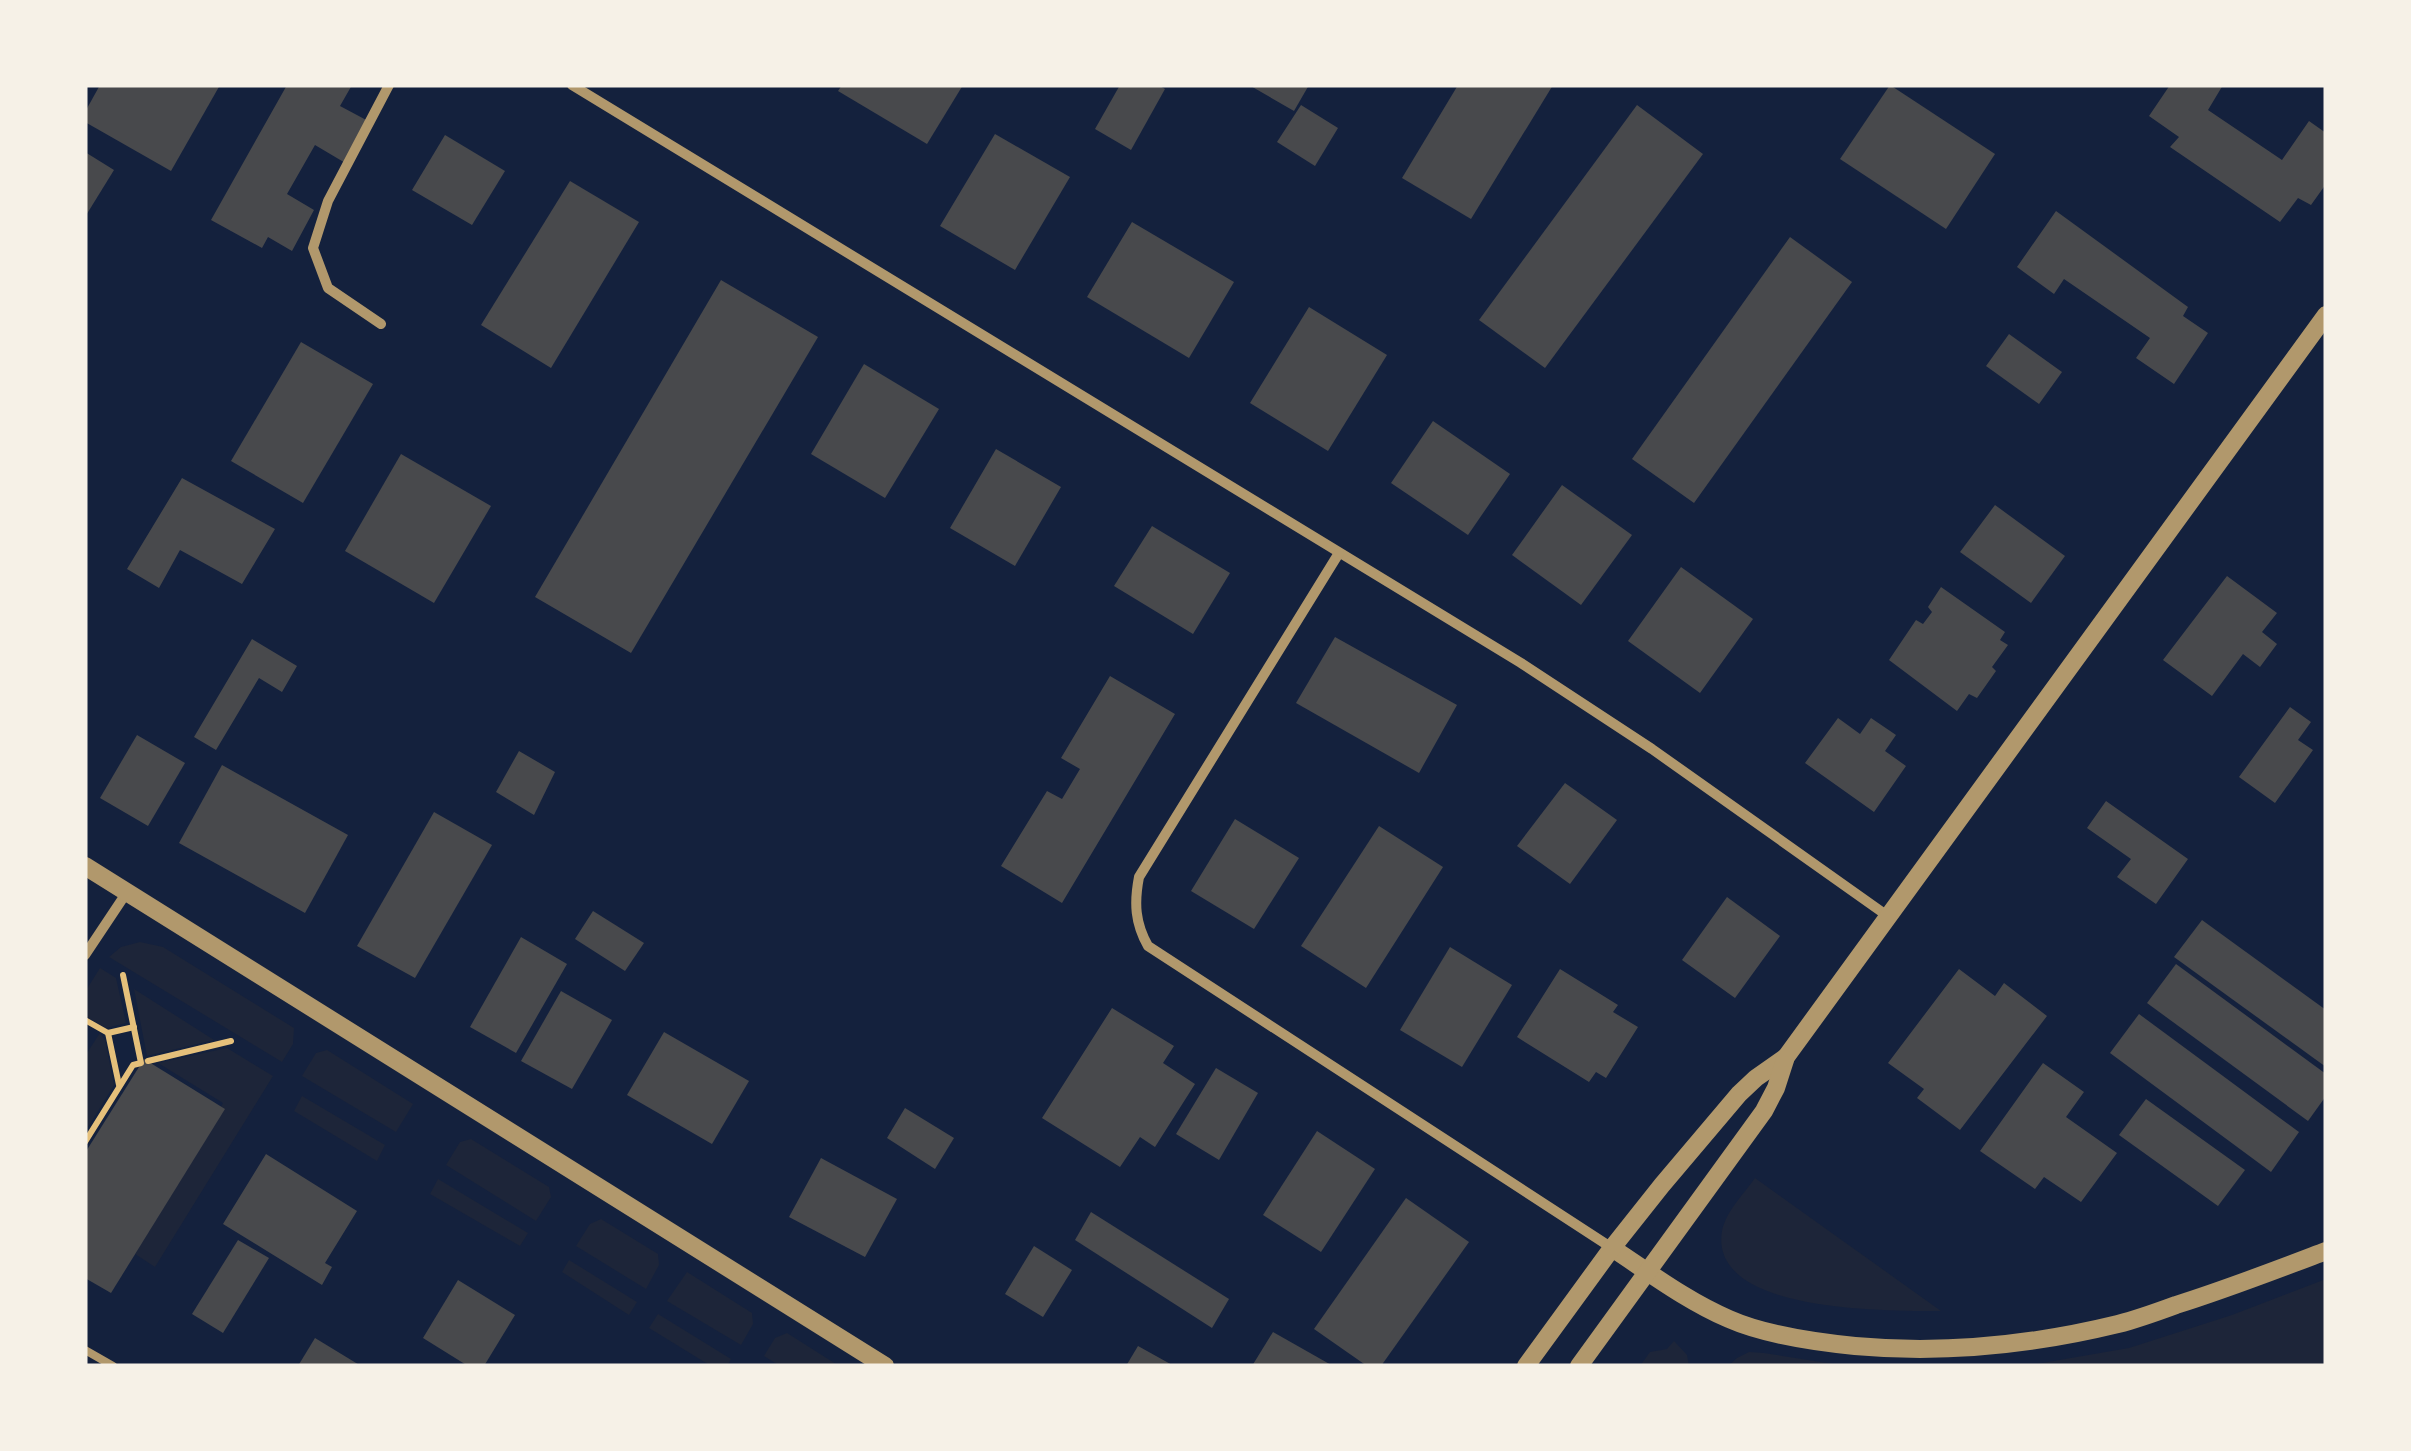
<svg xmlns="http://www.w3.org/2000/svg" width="2411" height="1451" font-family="Roboto,sans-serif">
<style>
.green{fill:#1d2539}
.building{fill:#48494c}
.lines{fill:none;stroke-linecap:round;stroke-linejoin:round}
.path{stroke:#e5c07b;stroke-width:6}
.service{stroke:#b1986c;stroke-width:8}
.minor{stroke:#b1986c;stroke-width:10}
.tertiary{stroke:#b1986c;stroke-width:18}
</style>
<rect width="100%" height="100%" fill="#14213d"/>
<g class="green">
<polygon points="140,942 163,947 294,1028 293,1044 282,1062 109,957 121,947"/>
<polygon points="100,968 116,978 126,1023 106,1028 85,1016 85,992"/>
<polygon points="134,989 214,1040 147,1056"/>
<polygon points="100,1033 105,1040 114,1085 85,1132 85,1056"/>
<polygon points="227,1048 273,1076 155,1267 135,1254 224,1109 221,1107 223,1103 158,1063"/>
<polygon points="327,1050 413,1104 396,1132 302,1076 316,1053"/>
<polygon points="302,1096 385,1145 377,1161 294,1111"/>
<polygon points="471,1139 549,1187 551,1197 536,1221 446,1165 460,1142"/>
<path d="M1755,1178L1941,1311C1891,1311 1708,1314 1722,1231C1726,1211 1744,1194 1755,1178Z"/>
<polygon points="438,1179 528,1233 520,1246 430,1194"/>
<polygon points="601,1219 658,1254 659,1265 646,1289 576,1246 590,1224"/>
<polygon points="569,1260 637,1302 629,1315 562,1272"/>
<polygon points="687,1272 752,1313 753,1324 741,1345 667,1301"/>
<polygon points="2326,1279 2326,1366 2025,1366 2129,1348 2232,1315"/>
<polygon points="658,1314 731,1359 727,1366 711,1366 649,1328"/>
<polygon points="787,1333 839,1366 780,1366 764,1356 775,1338"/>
<polygon points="1674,1341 1687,1355 1689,1366 1640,1366 1650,1352 1667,1349"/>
<polygon points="1749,1352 1764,1353 1846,1366 1728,1366 1737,1358"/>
</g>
<g class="building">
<polygon points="100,85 220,85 171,171 85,122 85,112"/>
<polygon points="287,85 352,85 340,106 370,122 347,164 315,145 287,194 314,210 292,251 268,237 262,248 211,220"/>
<polygon points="842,85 963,85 927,144 838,91"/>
<polygon points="1120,85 1158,85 1165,89 1131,150 1095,129"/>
<polygon points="1249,85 1309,85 1294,111"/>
<polygon points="1458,85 1553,85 1471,219 1402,178"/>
<polygon points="1890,85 1995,154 1946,229 1840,159"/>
<polygon points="2170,85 2223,85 2208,110 2282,160 2309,121 2326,133 2326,184 2311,205 2298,198 2280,222 2170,147 2179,137 2149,116"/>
<polygon points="1301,105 1338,128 1315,166 1277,142"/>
<polygon points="1637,105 1703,154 1545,368 1479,320"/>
<polygon points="995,134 1070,177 1015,270 940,226"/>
<polygon points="445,135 505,171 472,225 412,190"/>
<polygon points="85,152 114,170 85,217"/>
<polygon points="570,181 639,222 551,368 481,325"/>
<polygon points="2056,211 2188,307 2183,316 2208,333 2174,384 2136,358 2150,338 2064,279 2054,294 2017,267"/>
<polygon points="1132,222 1234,282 1189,358 1087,297"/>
<polygon points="1790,237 1852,282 1694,503 1632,459"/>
<polygon points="721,280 818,337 631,653 535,597"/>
<polygon points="1309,307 1387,355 1328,451 1250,403"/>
<polygon points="2009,334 2062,372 2039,404 1986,366"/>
<polygon points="301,342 373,384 303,503 231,461"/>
<polygon points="864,364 939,409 885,498 811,454"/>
<polygon points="1433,421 1510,474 1468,535 1391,483"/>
<polygon points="996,449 1061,487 1015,566 950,528"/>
<polygon points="401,454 491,506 434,603 345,551"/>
<polygon points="182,478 275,529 242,584 180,550 159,588 127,569"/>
<polygon points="1562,485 1632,535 1581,605 1512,555"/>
<polygon points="1995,505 2065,556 2031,603 1960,552"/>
<polygon points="1152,526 1230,573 1193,634 1114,586"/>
<polygon points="1681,567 1753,619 1700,693 1628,641"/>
<polygon points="2227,576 2277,613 2262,632 2277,644 2260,667 2243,654 2212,696 2163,660"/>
<polygon points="1941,587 2005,632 2000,640 2008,645 1992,667 1996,671 1977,698 1969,694 1957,711 1889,660 1916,620 1923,624 1932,612 1928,607"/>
<polygon points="1335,637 1457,705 1419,773 1296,703"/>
<polygon points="252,639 297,666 282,692 259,678 216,750 194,737"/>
<polygon points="1110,676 1175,714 1062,903 1001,866 1047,791 1062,799 1080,769 1061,758"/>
<polygon points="2290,707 2311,722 2298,740 2313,750 2275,803 2239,777"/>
<polygon points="1838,718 1860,734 1871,718 1896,735 1885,751 1906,766 1874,812 1805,763"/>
<polygon points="137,735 185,763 148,826 100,798"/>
<polygon points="519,751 555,772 534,815 496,792"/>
<polygon points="222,765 348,835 305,913 179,843"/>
<polygon points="1565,783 1617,820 1570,884 1517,846"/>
<polygon points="2106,801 2188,859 2156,904 2117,877 2131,859 2087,828"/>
<polygon points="434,812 492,845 415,978 357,946"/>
<polygon points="1235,819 1299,858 1254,929 1191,891"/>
<polygon points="1379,826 1443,867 1366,988 1301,946"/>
<polygon points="1727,897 1780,936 1735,998 1682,960"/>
<polygon points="593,911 644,943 625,971 575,939"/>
<polygon points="2202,920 2326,1010 2326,1067 2174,957"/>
<polygon points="521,937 567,964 516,1053 470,1027"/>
<polygon points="1450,947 1512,985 1462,1067 1400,1030"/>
<polygon points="2176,964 2326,1074 2326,1096 2308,1121 2147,1003"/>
<polygon points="1560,969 1618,1005 1613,1012 1638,1027 1606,1078 1596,1072 1589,1082 1517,1037"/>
<polygon points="1959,969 1995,996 2004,983 2047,1016 1960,1130 1917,1098 1924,1089 1888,1063"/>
<polygon points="561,991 612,1020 572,1089 521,1061"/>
<polygon points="1112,1008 1174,1046 1163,1063 1195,1084 1155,1147 1140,1137 1120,1167 1042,1118"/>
<polygon points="2139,1014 2299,1132 2271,1172 2110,1053"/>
<polygon points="664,1032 749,1081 712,1144 627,1095"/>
<polygon points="144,1059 225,1109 111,1293 85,1278 85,1153"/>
<polygon points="2043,1063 2084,1092 2066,1117 2117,1153 2081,1202 2044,1177 2035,1189 1980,1151"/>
<polygon points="1216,1068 1258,1093 1219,1160 1176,1134"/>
<polygon points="2146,1099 2245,1170 2218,1206 2119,1135"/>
<polygon points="905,1108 954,1138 935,1169 887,1138"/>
<polygon points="1317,1131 1375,1169 1321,1252 1263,1215"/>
<polygon points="266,1154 357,1211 325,1263 332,1267 322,1285 223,1224"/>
<polygon points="821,1158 897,1199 865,1257 789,1217"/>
<polygon points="1406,1198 1469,1242 1381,1366 1367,1366 1314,1329"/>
<polygon points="1091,1212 1229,1299 1212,1328 1075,1240"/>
<polygon points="238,1240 269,1258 223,1333 192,1314"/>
<polygon points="1034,1246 1072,1270 1043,1317 1005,1294"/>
<polygon points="458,1280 515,1315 484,1366 468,1366 423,1338"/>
<polygon points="1273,1332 1333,1366 1252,1366"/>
<polygon points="315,1338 361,1366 298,1366"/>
<polygon points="1138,1346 1174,1366 1126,1366"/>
</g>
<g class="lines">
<g class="path">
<polyline points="85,1020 108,1033 119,1085"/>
<polyline points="108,1033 134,1027"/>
<polyline points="148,1061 231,1041"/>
<polyline points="85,1142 133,1065 141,1063 123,975"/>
</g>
<polyline class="service" points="85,1350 113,1366"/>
<g class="minor">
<polyline points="572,85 1521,663 1652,749 1889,917"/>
<polyline points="381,324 328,288 313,248 328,201 389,85"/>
<path d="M1339,553L1139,877C1134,903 1135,923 1148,946L1612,1248"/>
<polyline points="85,955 127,892"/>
</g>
<g class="tertiary">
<polyline points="85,866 885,1366"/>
<path d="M1612,1248C1650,1273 1687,1301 1729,1319C1765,1335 1815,1342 1855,1346C1943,1354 2032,1345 2118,1324C2138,1319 2157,1312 2176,1305C2227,1289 2276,1270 2326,1251"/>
<polyline points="1526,1366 1612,1248 1662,1185 1739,1094 1756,1078 1786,1057"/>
<polyline points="1579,1366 1764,1111 1776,1088 1786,1057 2326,315"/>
</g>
</g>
<rect width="2411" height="1451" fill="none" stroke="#f6f1e7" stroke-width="175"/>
</svg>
